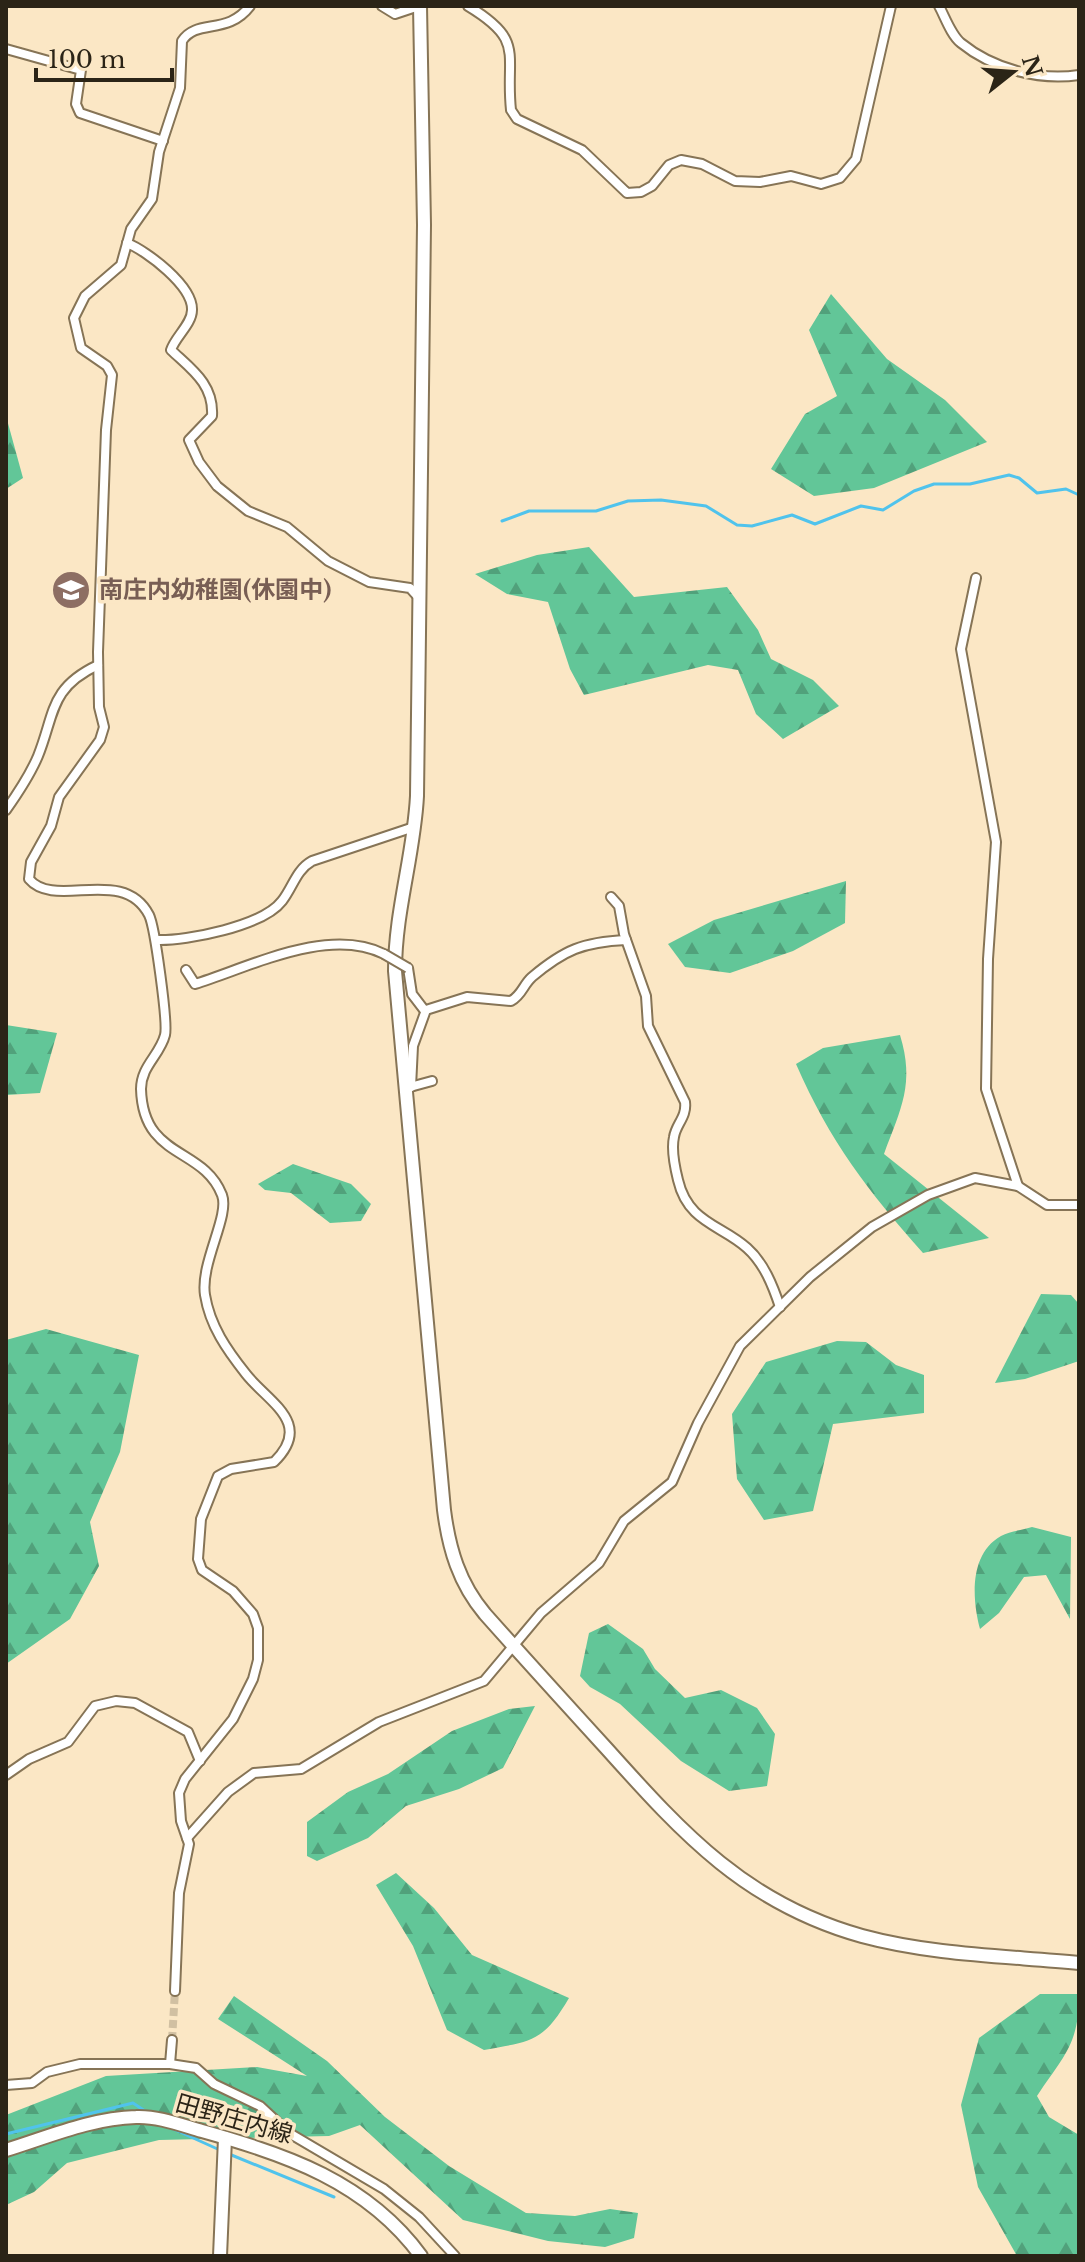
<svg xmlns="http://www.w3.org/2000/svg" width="1085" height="2262" font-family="'Libre Baskerville','Noto Sans JP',serif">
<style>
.forest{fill:url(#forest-firs)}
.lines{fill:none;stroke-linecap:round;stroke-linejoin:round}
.stream{stroke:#50c3ec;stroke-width:3}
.street-tunnel{stroke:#d1c0a2;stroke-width:8;stroke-dasharray:8 4;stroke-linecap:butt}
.street-casing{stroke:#867456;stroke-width:12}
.secondary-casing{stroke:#867456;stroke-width:16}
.street{stroke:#fff;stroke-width:8}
.secondary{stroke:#fff;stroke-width:12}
.street-bridge-casing{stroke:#867456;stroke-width:12;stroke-linecap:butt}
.street-bridge{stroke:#fff;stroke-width:8}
.labels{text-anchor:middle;stroke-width:7;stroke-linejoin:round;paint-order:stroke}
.education-label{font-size:24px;font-weight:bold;fill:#785e54;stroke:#fbe7c5;text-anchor:start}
.street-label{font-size:24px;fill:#2b2417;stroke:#fbe7c5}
</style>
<defs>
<pattern id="forest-firs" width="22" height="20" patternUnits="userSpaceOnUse" patternTransform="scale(2)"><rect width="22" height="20" fill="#62c698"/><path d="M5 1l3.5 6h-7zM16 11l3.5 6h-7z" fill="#51a17b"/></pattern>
</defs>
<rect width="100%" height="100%" fill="#fbe7c5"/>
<g class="forest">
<polygon points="831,294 887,359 945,400 987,442 874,488 814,496 771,469 805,414 837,396 809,330"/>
<polygon points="6,416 23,478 6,489"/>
<polygon points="589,547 634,597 727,587 758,630 771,659 813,680 839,706 783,739 756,714 738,670 708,665 584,695 570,669 548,602 507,594 475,574 537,555"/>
<polygon points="846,881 845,923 793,951 730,973 685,967 668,944 714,920"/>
<polygon points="6,1025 57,1033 40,1093 6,1095"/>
<path d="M900,1035C915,1084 901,1108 884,1154L989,1238L923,1253C868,1191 830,1142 796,1064L823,1048Z"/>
<polygon points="293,1164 351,1184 371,1204 361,1221 330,1223 291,1193 265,1190 258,1184"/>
<polygon points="1041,1294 1071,1295 1079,1304 1079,1361 1025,1379 995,1383"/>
<polygon points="46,1329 139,1355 120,1452 90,1522 99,1566 70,1619 6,1664 6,1340"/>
<polygon points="837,1341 866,1342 896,1365 924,1375 924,1413 833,1424 813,1511 764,1520 737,1479 732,1414 766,1362"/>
<path d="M1032,1527L1071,1537L1070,1619L1046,1575L1024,1577L999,1613L980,1629C972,1599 969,1554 1001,1536C1010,1531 1023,1530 1032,1527Z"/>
<polygon points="608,1624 643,1649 655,1669 685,1698 721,1690 757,1708 775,1734 767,1786 729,1791 681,1761 620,1704 590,1687 580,1676 589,1633"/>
<polygon points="535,1706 503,1768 459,1789 406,1806 368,1838 317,1861 307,1856 307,1822 348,1792 388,1774 452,1731 509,1709"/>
<path d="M396,1873L434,1908L472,1955L569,1998C543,2042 533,2041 484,2050L447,2030L413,1946L376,1885Z"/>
<path d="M1040,1994H1079C1079,2045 1064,2055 1037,2096L1049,2117L1079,2135V2256H1017L978,2187L961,2105L979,2038Z"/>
<polygon points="234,1996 327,2061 385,2117 449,2166 526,2213 575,2216 610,2209 638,2213 634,2238 605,2247 548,2241 463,2220 360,2125 329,2136 159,2140 67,2163 34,2192 6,2205 6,2115 106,2076 257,2067 307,2076 218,2019"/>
</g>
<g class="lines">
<g class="stream">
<polyline points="502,521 529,511 596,511 628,501 661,500 706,506 737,525 752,526 792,515 815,524 861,506 883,510 914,491 934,484 970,484 1009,475 1019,478 1037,493 1066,489 1079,495"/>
<polyline points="171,2128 222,2151"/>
<polyline points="6,2134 133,2103 148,2113"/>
<polyline points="229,2154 334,2197"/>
</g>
<polyline class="street-tunnel" points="172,2040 175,1991"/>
<g class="street-casing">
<g id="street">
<polyline points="382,6 395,14 419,6"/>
<path d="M468,6C526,41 505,53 511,110L517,119L582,150L627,193L641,192L652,186L669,165L681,160L702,164L735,181L760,182L791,176L821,184L840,178L856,159L891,6"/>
<path d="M939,6C945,17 951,35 961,43C993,69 1039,81 1079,75"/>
<polyline points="6,49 81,70 76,104 80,113 163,141"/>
<path d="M127,243C147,251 193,286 192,310C192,324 175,337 171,350C191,369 214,384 212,416L189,440L199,462L217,486L248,511L287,527L328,561L369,582L410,588L420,599"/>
<polyline points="976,578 961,649 996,842 988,959 986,1089 1018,1186 1047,1205 1079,1205"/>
<path d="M6,810C18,793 30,775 38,756C55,714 49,688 98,665"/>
<path d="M611,897L619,906L624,934L646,996L648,1026L685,1102C687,1117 676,1124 674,1137C671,1150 675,1168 678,1180C688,1223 722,1225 747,1248C764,1263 773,1286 780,1307"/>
<path d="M157,940C187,941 263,926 282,901C293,887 296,870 312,861L414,827"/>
<polyline points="408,968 412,994 425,1011"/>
<path d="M186,970L195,984C250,967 328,926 384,954"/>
<polyline points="410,1087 432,1081"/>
<path d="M411,1087L413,1046L426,1010L467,997L511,1001C522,995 523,985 532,977C564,950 583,942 626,940"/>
<polyline points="6,1775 29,1759 68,1742 95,1706 116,1701 135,1703 188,1732 200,1761"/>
<polyline points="187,1838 228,1792 254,1773 301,1769 379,1722 484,1681 541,1613 599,1563 624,1521 672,1482 698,1423 740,1346 810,1277 872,1227 928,1195 975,1178 1018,1186"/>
<path d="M175,1991L179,1893L189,1844L181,1821L179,1793L185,1779L233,1719L253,1679L258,1660V1628L253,1614L233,1591L202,1570L198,1559L201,1519L218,1476L231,1469L274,1462C314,1423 268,1402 246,1374C227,1350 210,1326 205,1295C200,1263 230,1216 222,1195C203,1146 143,1160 141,1089C141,1066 160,1055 165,1035C168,1023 155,927 149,915C123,865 55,910 29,879L31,862L51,826L59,797L100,740L104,727L99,707L98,652L106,430L112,375L107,366L81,348L74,318L85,296L121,265L131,229L152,199L159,152L180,88L182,41C197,18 227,36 250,6"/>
<polyline points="170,2064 172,2040"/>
<polyline points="6,2085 32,2083 47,2072 80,2064 170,2064 196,2068 214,2084 260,2106 289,2133 384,2189 419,2217 455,2256"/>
</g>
</g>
<g class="secondary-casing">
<g id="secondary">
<path d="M420,6L424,225L417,796C414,855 395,911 395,971L444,1510C449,1549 459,1583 485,1614C525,1659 566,1704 607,1749C684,1835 747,1904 862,1936C932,1955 1007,1956 1079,1963"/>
<path d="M6,2150C48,2137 92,2118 136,2117C158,2116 181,2125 202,2131C285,2154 367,2182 421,2256"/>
<polyline points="220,2256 225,2138"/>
</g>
</g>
<use href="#street" class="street"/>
<use href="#secondary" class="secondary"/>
<g class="street-bridge-casing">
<polyline id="street-bridge" points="384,954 408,968"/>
</g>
<use href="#street-bridge" class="street-bridge"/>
</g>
<defs>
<g id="school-disc" transform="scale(2)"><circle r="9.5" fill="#8d6e63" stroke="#fbe7c5"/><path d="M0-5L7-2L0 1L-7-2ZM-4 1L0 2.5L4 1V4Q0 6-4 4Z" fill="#fff"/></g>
</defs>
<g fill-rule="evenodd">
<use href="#school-disc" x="71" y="590"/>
</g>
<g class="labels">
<g class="education-label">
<text x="99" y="598">南庄内幼稚園(休園中)</text>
</g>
<g class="street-label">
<text transform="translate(234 2119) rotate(16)" y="8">田野庄内線</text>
</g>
</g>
<rect width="1085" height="2262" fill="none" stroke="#2b2417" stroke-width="16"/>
<g transform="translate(1013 72) rotate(73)" stroke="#fbe7c5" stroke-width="6" paint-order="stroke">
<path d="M0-6L14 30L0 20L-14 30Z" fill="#2b2417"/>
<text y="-12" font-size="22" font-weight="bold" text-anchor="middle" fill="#2b2417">N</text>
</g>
<path d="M36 68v12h136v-12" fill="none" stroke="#2b2417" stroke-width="4"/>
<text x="48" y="68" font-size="24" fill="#2b2417" stroke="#fbe7c5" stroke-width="6" paint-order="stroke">100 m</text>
</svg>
